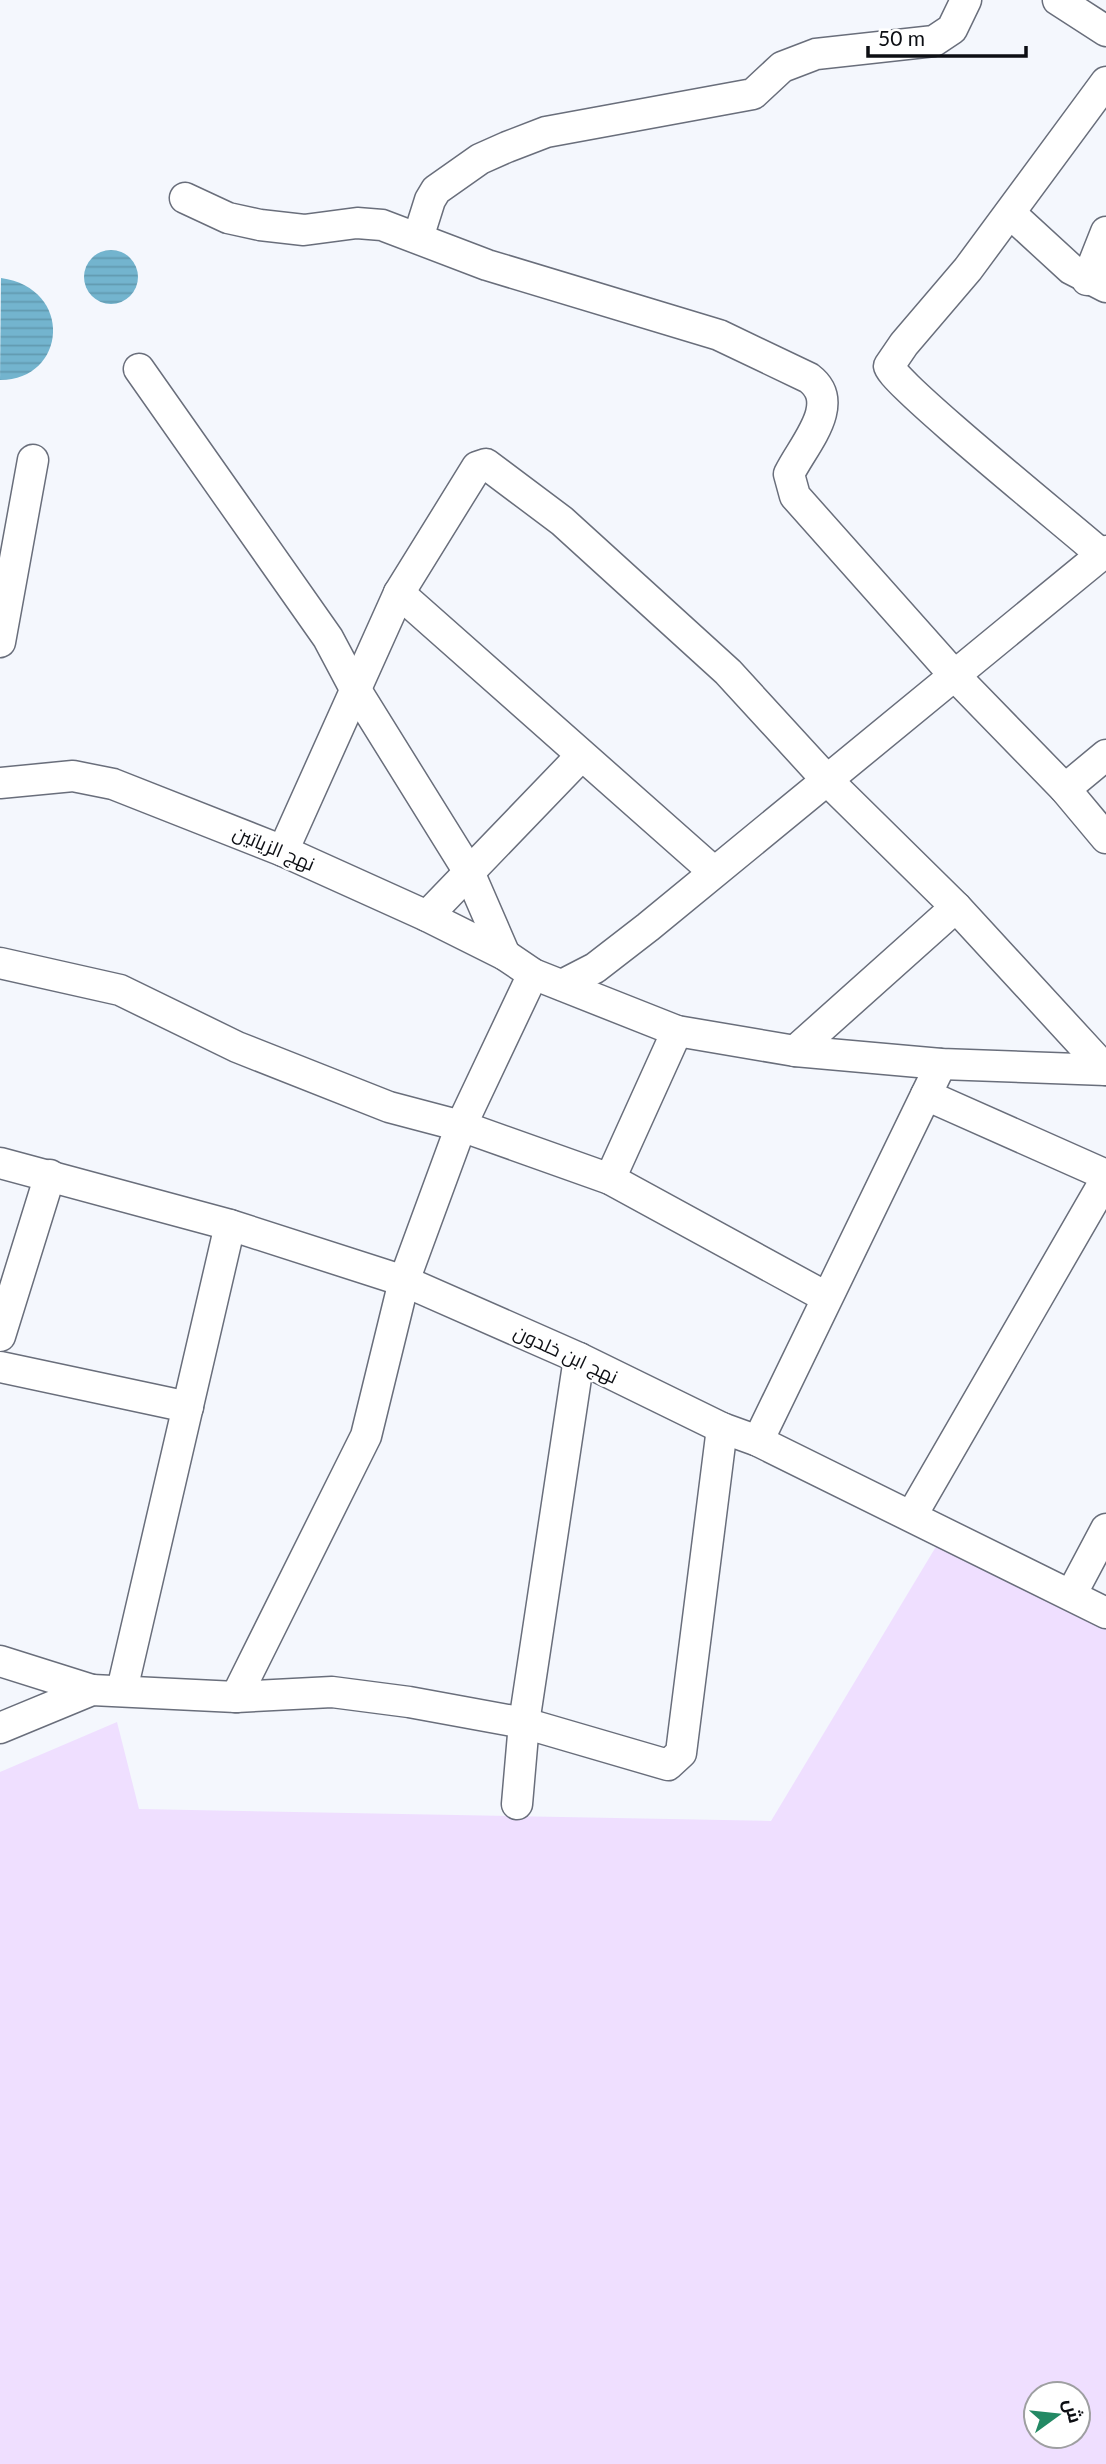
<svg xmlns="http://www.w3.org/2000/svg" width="1106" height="2464" font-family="Lato,Cairo,sans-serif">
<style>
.green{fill:#efdfff;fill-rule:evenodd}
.water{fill:url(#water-rules)}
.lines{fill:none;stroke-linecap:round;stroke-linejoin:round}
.minor-casing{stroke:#696e7b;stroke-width:33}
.minor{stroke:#fff;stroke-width:30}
.labels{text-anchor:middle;stroke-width:5;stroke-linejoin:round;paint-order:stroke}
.street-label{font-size:19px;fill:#0c0e13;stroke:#fff}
</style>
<defs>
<pattern id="water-rules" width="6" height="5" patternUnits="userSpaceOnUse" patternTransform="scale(1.75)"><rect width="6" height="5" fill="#73b4ce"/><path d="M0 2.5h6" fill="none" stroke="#629ab0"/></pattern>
</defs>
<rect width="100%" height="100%" fill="#f4f7fd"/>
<path class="green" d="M952,1520L1106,1612V2464H0V1772L117,1722L139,1809L771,1821ZM1036,2394H1078V2436H1036Z"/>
<g class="water">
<circle cx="111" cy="277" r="27"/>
<path d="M1,278C74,288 67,380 0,380Z"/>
</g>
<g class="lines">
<g class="minor-casing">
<g id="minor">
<polyline points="1058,0 1106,31"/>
<path d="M185,198L228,218L260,225L304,230L357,223L382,225L487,265L719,335L809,378C843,404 803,445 789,474L795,496L956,677L1065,789L1106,838"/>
<polyline points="1010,213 1071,269 1106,287"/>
<polyline points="418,238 430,200 436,190 480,159 507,147 546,132 753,94 782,67 816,54 934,41 952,29 966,0"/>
<polyline points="1087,280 1106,232"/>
<polyline points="139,369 328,638 354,687 469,872 505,955"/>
<path d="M1101,554C1074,530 891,382 889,366L904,344L968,269L1106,82"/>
<polyline points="399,593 713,871"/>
<polyline points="0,642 33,460"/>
<polyline points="0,783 73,776 113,784 283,851 427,916 505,955 533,974 677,1031 795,1051 941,1064 1106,1070"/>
<polyline points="1065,789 1106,755"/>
<polyline points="283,851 399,593 477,467 486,464 562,521 728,672 827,780 956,907 1106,1070"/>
<polyline points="427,916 581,756"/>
<polyline points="0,963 120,990 237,1047 389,1107 461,1126 610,1179 826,1297"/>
<polyline points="562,985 595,968 648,927 1106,551"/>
<polyline points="795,1051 956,907"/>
<polyline points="926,1095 1106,1175"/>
<polyline points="0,1163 230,1225 404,1281 579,1358 722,1428 758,1441 1106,1613"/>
<polyline points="610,1179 677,1031"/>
<polyline points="0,1336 50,1175"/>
<polyline points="0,1367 188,1407"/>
<polyline points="758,1441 941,1064"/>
<polyline points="912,1515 1106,1179"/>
<polyline points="1071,1595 1106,1529"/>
<polyline points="0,1661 92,1690"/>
<polyline points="122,1690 230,1225"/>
<polyline points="236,1697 366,1436 404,1281 461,1126 533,974"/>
<polyline points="0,1728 92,1690 236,1697 332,1692 409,1702 524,1723 668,1765 681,1753 722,1428"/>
<polyline points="517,1804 524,1723 579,1358"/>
</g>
</g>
<use href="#minor" class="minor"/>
</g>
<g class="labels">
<g class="street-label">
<text transform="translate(274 848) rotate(23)" y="7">نهج الزياتين</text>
<text transform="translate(566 1354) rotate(25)" y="7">نهج ابن خلدون</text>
</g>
</g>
<g transform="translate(1057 2415) rotate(75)"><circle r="33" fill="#ffffff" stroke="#9e9fa1" stroke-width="2"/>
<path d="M0-5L12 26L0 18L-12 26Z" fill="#238964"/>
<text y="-10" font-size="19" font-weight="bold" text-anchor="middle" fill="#0c0e13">ش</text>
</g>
<path d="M868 46v10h158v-10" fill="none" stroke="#0c0e13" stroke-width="3.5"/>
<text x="878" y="46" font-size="21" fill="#0c0e13" stroke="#ffffff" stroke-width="5" paint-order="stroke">50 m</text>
</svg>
